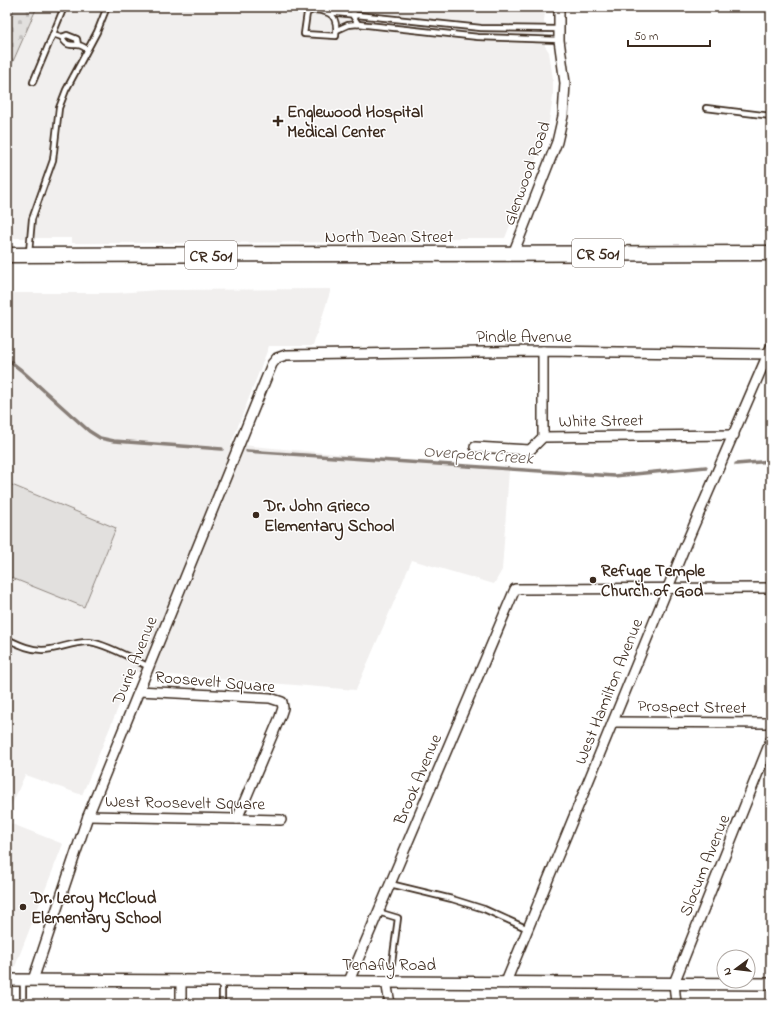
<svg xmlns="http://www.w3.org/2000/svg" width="778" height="1011" font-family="'Indie Flower',sans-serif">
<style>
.built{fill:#f1efee}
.cemetery{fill:url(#cemetery-stones);stroke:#8e857e}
.park{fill:#e2e0de;stroke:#8e857e}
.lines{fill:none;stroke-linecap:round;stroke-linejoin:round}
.stream{stroke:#887e77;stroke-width:3.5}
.service-casing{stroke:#3b2a1e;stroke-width:8}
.minor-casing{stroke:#3b2a1e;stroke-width:12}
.tertiary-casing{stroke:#3b2a1e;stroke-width:14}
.primary-casing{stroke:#3b2a1e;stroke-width:17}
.service{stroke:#fff;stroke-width:4.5}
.minor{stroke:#fff;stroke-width:9}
.tertiary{stroke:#fff;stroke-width:11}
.primary{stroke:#fff;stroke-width:14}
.poi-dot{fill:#3b2a1e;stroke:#fff;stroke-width:1.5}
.labels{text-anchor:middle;stroke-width:3;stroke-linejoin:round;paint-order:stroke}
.shield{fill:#fff;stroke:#766a62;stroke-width:1}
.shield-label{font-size:16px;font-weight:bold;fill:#3b2a1e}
.poi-label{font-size:17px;font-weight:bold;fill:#3b2a1e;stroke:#fff;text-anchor:start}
.street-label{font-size:17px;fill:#3b2a1e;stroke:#fff}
.water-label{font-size:18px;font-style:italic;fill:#685b52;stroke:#fff}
</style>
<defs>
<pattern id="cemetery-stones" width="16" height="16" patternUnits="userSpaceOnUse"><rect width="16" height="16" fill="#e2e0de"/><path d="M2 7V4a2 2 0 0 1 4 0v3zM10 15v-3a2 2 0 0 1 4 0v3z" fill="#c3c0be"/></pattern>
</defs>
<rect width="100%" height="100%" fill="#fff"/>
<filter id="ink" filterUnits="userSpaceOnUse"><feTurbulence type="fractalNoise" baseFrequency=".025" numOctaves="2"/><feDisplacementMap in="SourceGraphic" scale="8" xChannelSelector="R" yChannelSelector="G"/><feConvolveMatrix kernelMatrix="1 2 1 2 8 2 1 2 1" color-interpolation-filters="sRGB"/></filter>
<g filter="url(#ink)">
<g class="built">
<polygon points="37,7 546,7 544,20 545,46 549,52 553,79 553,97 548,128 505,238 449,238 446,236 415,242 72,243 72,238 7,238 7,75"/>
<polygon points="331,289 313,346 269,346 231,444 509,470 502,570 494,584 412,560 356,690 133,672 82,795 25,775 7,815 7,293 117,293 158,290"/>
<polygon points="7,822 63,844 14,969 7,969"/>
</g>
<polygon class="cemetery" points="7,7 37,7 7,75"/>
<polygon class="park" points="7,483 116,528 84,607 7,576"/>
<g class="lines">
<g class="stream">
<polyline points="7,359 21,370 89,431 100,438 114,441 222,449"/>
<polyline points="247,451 614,476 706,467"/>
<polyline points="736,464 771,461"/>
</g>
<g class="service-casing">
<g id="service">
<polyline points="64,7 53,34 62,37 67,35 77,39 78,45"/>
<polyline points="354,7 353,16 358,24"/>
<path d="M313,10C332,11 338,16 336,36L304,34L307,13Z"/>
<polyline points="328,12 481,28 558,29"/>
<polyline points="337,30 348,25 358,24 478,37 559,40"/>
<path d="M62,37C66,46 70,45 78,45C81,45 85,48 87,49"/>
<polyline points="33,82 53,34"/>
<polyline points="706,108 771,116"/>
<polyline points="29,252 32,219 53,160 59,108 66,90 97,32 107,7"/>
<path d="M7,639C18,644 29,650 42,650C58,650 73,641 90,642C106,644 135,660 149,667"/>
<polyline points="390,884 452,899 484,909 528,929"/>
<polyline points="378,912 398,918 392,963"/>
<polyline points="23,981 23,1004"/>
<polyline points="222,982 222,1004"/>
</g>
</g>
<g class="minor-casing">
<g id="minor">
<polyline points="513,254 557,142 563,116 565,83 559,40 559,7"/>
<polyline points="543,351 543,437"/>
<polyline points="475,447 530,450 543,437 734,435"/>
<polyline points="139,691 270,698 282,702 283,708 280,717 237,819"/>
<polyline points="613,722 771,723"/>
<polyline points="88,816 281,820"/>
<polyline points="33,980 88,816 272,364 277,358 286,355 543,351 771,354"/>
<polyline points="349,981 515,589 771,588"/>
<polyline points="386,981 390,1004"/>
<polyline points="506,982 685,546 771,347"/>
<polyline points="181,1004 181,980"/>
<polyline points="676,1004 674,983 771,740"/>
</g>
</g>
<g class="tertiary-casing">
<polyline id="tertiary" points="7,980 771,984"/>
</g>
<g class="primary-casing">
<polyline id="primary" points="7,255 771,253"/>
</g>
<use href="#service" class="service"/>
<use href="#minor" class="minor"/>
<use href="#tertiary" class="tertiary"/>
<use href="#primary" class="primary"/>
</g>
</g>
<g class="poi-dot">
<path d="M276 115h4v4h4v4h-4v4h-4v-4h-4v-4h4z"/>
<circle cx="256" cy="515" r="4"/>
<circle cx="593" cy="580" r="4"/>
<circle cx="23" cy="907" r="4"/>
</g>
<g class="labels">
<g class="shield">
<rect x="572" y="239" width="52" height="28" rx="3"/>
<rect x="185" y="241" width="52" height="28" rx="3"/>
</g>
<g class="shield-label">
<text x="598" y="259">CR 501</text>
<text x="211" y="261">CR 501</text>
</g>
<g class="poi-label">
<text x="287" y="117">Englewood Hospital<tspan x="287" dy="20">Medical Center</tspan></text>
<text x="264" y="511">Dr. John Grieco<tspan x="264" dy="20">Elementary School</tspan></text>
<text x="601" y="576">Refuge Temple<tspan x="601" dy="20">Church of God</tspan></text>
<text x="31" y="903">Dr. Leroy McCloud<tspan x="31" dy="20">Elementary School</tspan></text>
</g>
<g class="street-label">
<text transform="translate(526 173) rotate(-70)" y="6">Glenwood Road</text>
<text x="389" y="242">North Dean Street</text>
<text x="524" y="342">Pindle Avenue</text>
<text transform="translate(601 420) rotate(-1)" y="6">White Street</text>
<text transform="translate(134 660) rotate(-68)" y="6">Durie Avenue</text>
<text transform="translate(215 681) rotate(5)" y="6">Roosevelt Square</text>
<text transform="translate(608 691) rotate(-68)" y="6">West Hamilton Avenue</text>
<text transform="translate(692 706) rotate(1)" y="6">Prospect Street</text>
<text transform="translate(417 779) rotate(-67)" y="6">Brook Avenue</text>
<text transform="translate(185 802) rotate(1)" y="6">West Roosevelt Square</text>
<text transform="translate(704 865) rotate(-68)" y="6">Slocum Avenue</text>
<text x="389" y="970">Tenafly Road</text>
</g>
<g class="water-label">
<text transform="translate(478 454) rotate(4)" y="6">Overpeck Creek</text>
</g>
</g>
<rect width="778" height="1011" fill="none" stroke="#fff" stroke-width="24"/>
<rect x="12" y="12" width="754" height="987" fill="none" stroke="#3b2a1e" stroke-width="1.5" filter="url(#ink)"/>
<g transform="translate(736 969) rotate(255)"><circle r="19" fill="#ffffff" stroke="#b1aaa5"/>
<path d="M0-3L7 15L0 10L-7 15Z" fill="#3b2a1e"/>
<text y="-6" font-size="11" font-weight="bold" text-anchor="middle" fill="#3b2a1e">N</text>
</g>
<path d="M628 40v6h82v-6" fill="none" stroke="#3b2a1e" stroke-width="2"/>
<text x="634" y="40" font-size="12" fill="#3b2a1e" stroke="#ffffff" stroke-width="3" paint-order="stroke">50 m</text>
</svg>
